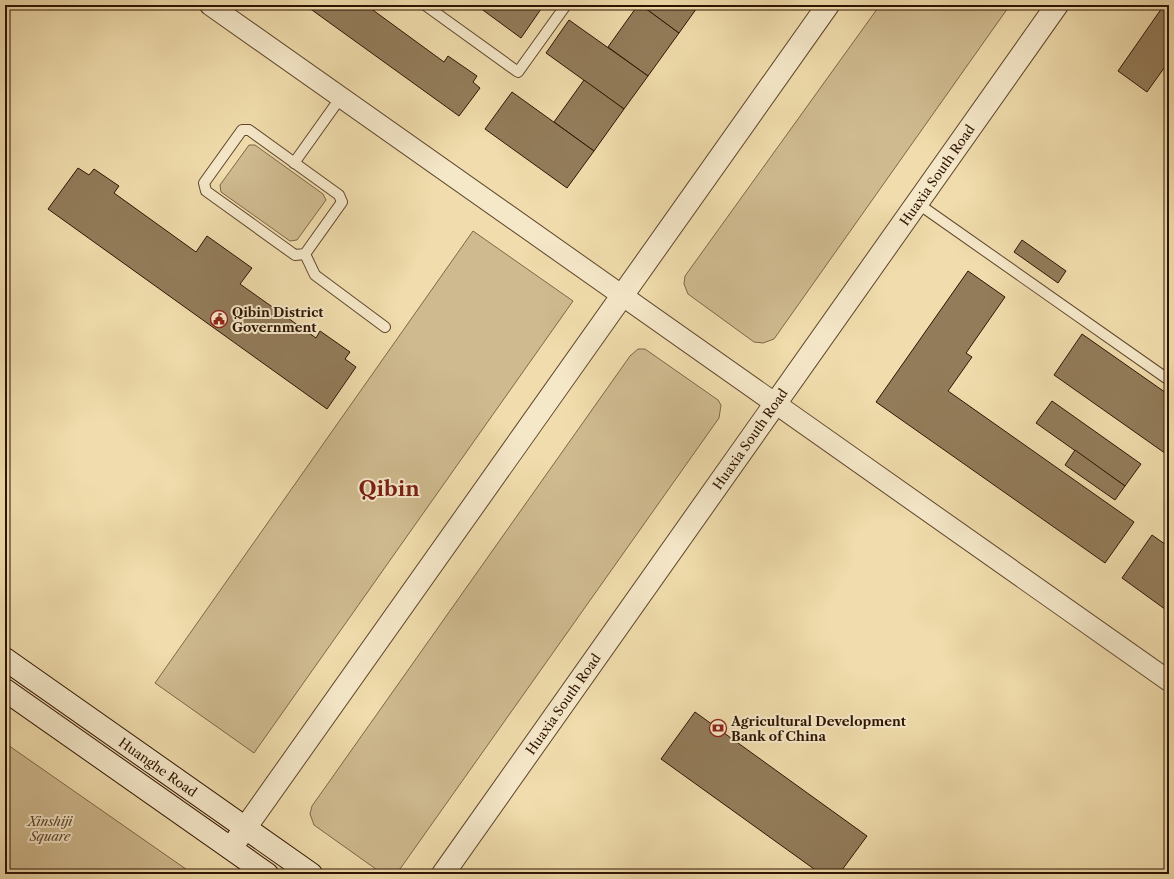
<svg xmlns="http://www.w3.org/2000/svg" width="1174" height="879" font-family="'Libre Caslon Text',serif">
<style>
.green{fill:#cfba8f;stroke:#7e6648}
.building{fill:#937c5a;stroke:#2e1301}
.lines{fill:none;stroke-linecap:round;stroke-linejoin:round}
.service-casing{stroke:#5e452c;stroke-width:12}
.minor-casing{stroke:#5e452c;stroke-width:22}
.tertiary-casing{stroke:#5e452c;stroke-width:24}
.secondary-casing{stroke:#2e1301;stroke-width:24}
.service{stroke:#f5e8c9;stroke-width:10}
.minor{stroke:#f5e8c9;stroke-width:20}
.tertiary{stroke:#f5e8c9;stroke-width:22}
.secondary{stroke:#f5e8c9;stroke-width:22}
.labels{text-anchor:middle;stroke-width:4;stroke-linejoin:round;paint-order:stroke}
.street-label{font-size:13px;fill:#2e1301;stroke:#f5e8c9}
.poi-label{font-size:13px;font-weight:bold;fill:#2e1301;stroke:#f5e8c9;text-anchor:start}
.park-label{font-size:13px;font-style:italic;fill:#5e452c;stroke:#f5e8c9}
.town-label{font-size:21px;font-weight:bold;fill:#7a1f14;stroke:#f5e8c9}
</style>
<rect width="100%" height="100%" fill="#f0dcac"/>
<filter id="stains"><feTurbulence type="fractalNoise" baseFrequency=".005" numOctaves="4"/><feColorMatrix values="0 0 0 0 .2 0 0 0 0 .09 0 0 0 0 .02 0 0 0 .5 -.17"/></filter>
<radialGradient id="worn" r=".72"><stop offset=".6" stop-color="#630" stop-opacity="0"/><stop offset="1" stop-color="#630" stop-opacity=".3"/></radialGradient>
<g class="green">
<polygon points="880,5 1010,5 774,339 763,343 754,342 688,294 684,284 685,276"/>
<polygon points="249,145 255,145 323,194 326,200 297,240 290,241 221,192 220,185"/>
<polygon points="473,231 573,301 254,753 155,683"/>
<polygon points="638,349 645,349 718,400 721,405 719,418 400,869 389,874 380,872 314,825 310,814 312,806 630,356"/>
<polygon points="5,743 193,874 5,874"/>
</g>
<g class="building">
<polygon points="305,5 366,5 444,62 448,56 477,76 473,82 480,88 459,116"/>
<polygon points="476,5 536,5 541,9 521,38"/>
<polygon points="638,5 641,5 679,33 648,76 608,47"/>
<polygon points="641,5 699,5 679,33"/>
<polygon points="1164,5 1169,5 1169,61 1147,92 1118,71"/>
<polygon points="569,20 648,76 624,109 546,53"/>
<polygon points="584,80 624,109 594,151 554,122"/>
<polygon points="512,92 594,151 567,188 485,129"/>
<polygon points="78,168 89,175 94,169 119,186 114,193 196,252 207,236 252,268 240,284 316,338 320,331 350,352 345,359 356,367 327,409 48,209"/>
<polygon points="1022,240 1066,271 1058,283 1014,252"/>
<polygon points="968,271 1005,297 966,353 972,357 948,391 1134,522 1105,563 876,402"/>
<polygon points="1082,334 1169,395 1169,456 1054,375"/>
<polygon points="1052,401 1141,464 1125,486 1036,423"/>
<polygon points="1075,450 1125,486 1115,500 1065,465"/>
<polygon points="1152,535 1169,547 1169,612 1122,578"/>
<polygon points="695,712 867,836 839,874 821,874 661,759"/>
</g>
<g class="lines">
<g class="service-casing">
<g id="service">
<polyline points="425,5 518,72 566,5"/>
<polygon points="242,130 249,130 339,195 342,202 305,254 295,255 206,191 204,183"/>
<polyline points="294,163 341,97"/>
<polyline points="917,203 1169,380"/>
<polyline points="305,254 315,275 385,327"/>
</g>
</g>
<g class="minor-casing">
<polyline id="minor" points="210,5 1169,681"/>
</g>
<g class="tertiary-casing">
<g id="tertiary">
<polyline points="231,848 828,5"/>
<polyline points="443,874 1057,5"/>
</g>
</g>
<g class="secondary-casing">
<g id="secondary">
<polyline points="5,659 311,874"/>
<polyline points="5,690 267,874"/>
</g>
</g>
<use href="#service" class="service"/>
<use href="#minor" class="minor"/>
<use href="#tertiary" class="tertiary"/>
<use href="#secondary" class="secondary"/>
</g>
<defs>
<g id="civic-ring" transform="scale(0.9)"><circle r="9.5" fill="#f5e8c9" stroke="#8f2418" stroke-width="1.5"/><path d="M-.6-6.5H3V-4.5H.6V-3L4-1V1h2V6H-6V1h2V-1L-.6-3ZM-1.2 2.5V6h2.4V2.5Z" fill="#8f2418"/></g>
<g id="bank-ring" transform="scale(0.9)"><circle r="9.5" fill="#f5e8c9" stroke="#8f2418" stroke-width="1.5"/><path d="M-6-4H6V4H-6ZM0-2.3a2.3 2.3 0 1 0 0 4.6a2.3 2.3 0 1 0 0-4.6Z" fill="#8f2418"/></g>
</defs>
<g fill-rule="evenodd">
<use href="#civic-ring" x="219" y="319"/>
<use href="#bank-ring" x="718" y="728"/>
</g>
<g class="labels">
<g class="street-label">
<text transform="translate(937 175) rotate(-55)" y="5">Huaxia South Road</text>
<text transform="translate(750 439) rotate(-55)" y="5">Huaxia South Road</text>
<text transform="translate(563 704) rotate(-55)" y="5">Huaxia South Road</text>
<text transform="translate(158 767) rotate(35)" y="5">Huanghe Road</text>
</g>
<g class="poi-label">
<text x="232" y="317">Qibin District<tspan x="232" dy="15">Government</tspan></text>
<text x="731" y="726">Agricultural Development<tspan x="731" dy="15">Bank of China</tspan></text>
</g>
<g class="park-label">
<text x="50" y="826">Xinshiji<tspan x="50" dy="15">Square</tspan></text>
</g>
<g class="town-label">
<text x="389" y="496">Qibin</text>
</g>
</g>
<rect width="1174" height="879" fill="none" stroke="#f0dcac" stroke-width="20"/>
<rect x="6" y="6" width="1162" height="867" fill="none" stroke="#2e1301" stroke-width="2"/>
<rect x="10" y="10" width="1154" height="859" fill="none" stroke="#2e1301"/>
<rect width="100%" height="100%" filter="url(#stains)"/>
<rect width="100%" height="100%" fill="url(#worn)"/>
</svg>
